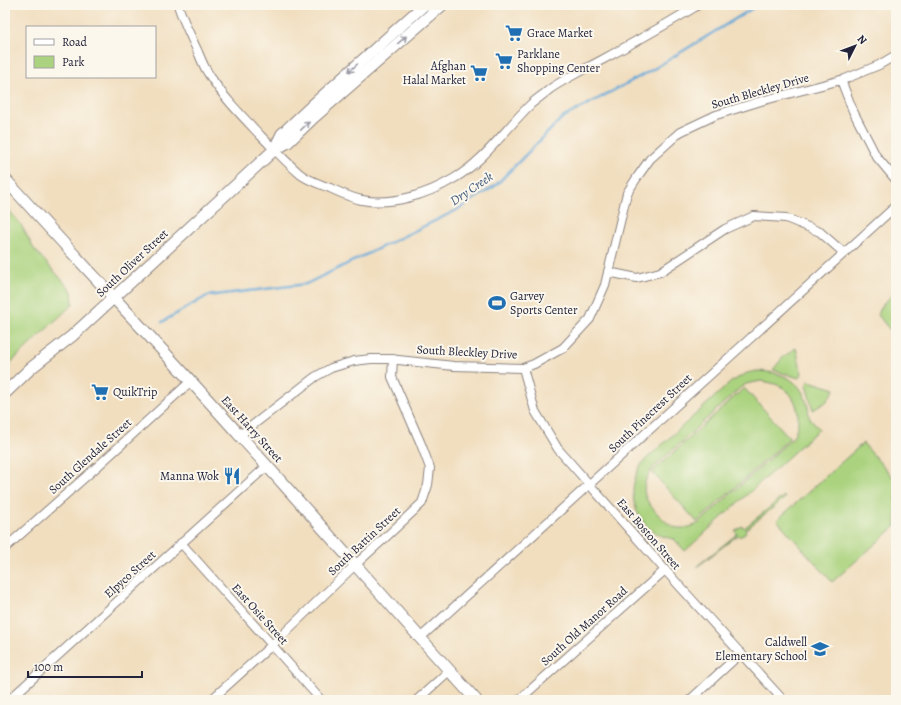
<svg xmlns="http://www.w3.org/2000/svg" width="901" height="705" font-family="Alegreya,serif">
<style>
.green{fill:#abd37f;stroke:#667a5d;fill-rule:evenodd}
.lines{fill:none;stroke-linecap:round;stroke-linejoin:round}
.stream{stroke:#62a7d8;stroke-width:2.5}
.street-casing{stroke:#8a807d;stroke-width:10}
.secondary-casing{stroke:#8a807d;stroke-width:13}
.street{stroke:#fff;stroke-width:8}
.secondary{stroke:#fff;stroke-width:11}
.oneway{stroke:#9c9ca7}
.labels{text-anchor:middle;stroke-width:4;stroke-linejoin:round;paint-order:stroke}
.poi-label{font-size:12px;fill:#22223b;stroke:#fbf7ec;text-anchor:start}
.street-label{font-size:12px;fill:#22223b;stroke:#fbf7ec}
.water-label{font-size:13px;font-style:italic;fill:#3c577a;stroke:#fbf7ec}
</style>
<rect width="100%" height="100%" fill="#fbf7ec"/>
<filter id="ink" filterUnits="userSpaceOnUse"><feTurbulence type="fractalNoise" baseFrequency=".025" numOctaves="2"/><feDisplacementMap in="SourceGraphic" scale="8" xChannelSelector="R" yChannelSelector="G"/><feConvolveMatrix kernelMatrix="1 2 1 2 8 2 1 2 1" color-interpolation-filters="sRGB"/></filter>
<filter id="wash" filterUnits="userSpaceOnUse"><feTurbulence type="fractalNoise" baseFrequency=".012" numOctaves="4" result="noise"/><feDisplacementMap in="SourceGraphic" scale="16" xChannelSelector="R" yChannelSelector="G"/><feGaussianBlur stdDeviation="0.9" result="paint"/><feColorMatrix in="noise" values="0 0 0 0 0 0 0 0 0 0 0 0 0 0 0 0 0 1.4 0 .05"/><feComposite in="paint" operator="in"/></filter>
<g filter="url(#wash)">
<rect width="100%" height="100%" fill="#f1debf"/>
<g class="green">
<polygon points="5,206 20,223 34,249 72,291 73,304 5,368"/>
<path d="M896,292V338L878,315C881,305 888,298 896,292Z"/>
<polygon points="796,348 802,374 799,378 773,370 783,357"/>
<path d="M757,371C776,372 795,376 804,395C806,399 807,404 808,407C809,410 808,414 809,417C811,421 816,425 819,429L685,551L674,539C636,534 621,490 644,461L731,382L747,373ZM761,381C767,382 774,383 780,386C797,394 803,418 794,435C793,438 790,440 788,442L699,523C678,533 671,528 656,512C642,497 640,486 652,469L740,388L746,384Z"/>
<polygon points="809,381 835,389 826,402 813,410 806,385"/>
<polygon points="744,388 790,438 697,522 652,472"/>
<polygon points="863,443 896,481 896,526 832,582 777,520"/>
<polygon points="784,496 785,498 745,530 746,532 740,537 738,535 697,567 697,566 737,534 735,531 742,526 744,528"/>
</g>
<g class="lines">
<polyline class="stream" points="162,322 207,296 306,284 455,211 495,186 562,118 652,70 758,5"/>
</g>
</g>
<g filter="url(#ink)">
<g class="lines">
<g class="street-casing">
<g id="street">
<path d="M178,5C183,21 191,37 198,52C201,59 204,67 208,73C223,97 242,116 261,136C273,148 286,162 300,174C309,181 320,184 330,188C341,193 351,198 362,200C392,206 428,194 453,179C485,161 505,129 531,104C537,99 544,94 550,89C566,78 583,70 600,61C633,43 666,25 698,5"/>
<polyline points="841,80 853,111 876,156 896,180"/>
<polyline points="608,272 637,278 660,272 725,229 754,216 786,218 820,232 844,253"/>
<polyline points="523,368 535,411 558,449 665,570 783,700"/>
<polyline points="240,435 315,377 331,368 354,361 371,359 389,359 454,366 523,368 534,364 563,348 590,319 605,285 627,193 638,176 650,159 680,132 716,115 761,101 845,79 879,65 896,55"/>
<polyline points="181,543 321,700"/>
<polyline points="5,548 99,465 191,381"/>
<polyline points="420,638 896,206"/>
<polyline points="9,700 142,579 267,466"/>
<polyline points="211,700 272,645 355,565 387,536 422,503 428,485 430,468 421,444 392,377 393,359"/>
<polyline points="417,700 449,671"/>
<polyline points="519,700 665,570"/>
<polyline points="690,700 741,653"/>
</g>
</g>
<g class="secondary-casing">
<g id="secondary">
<polyline points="274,150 282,134 315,103 424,5"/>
<path d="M5,179C83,266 164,350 241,437C320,524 397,613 476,700"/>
<polyline points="5,393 31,368 72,336 274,150 288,142 314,117 442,5"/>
</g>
</g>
<use href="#street" class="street"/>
<use href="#secondary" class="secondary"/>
</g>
<defs><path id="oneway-shaft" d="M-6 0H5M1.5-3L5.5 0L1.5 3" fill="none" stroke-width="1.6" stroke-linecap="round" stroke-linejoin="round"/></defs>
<g class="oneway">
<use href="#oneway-shaft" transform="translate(402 40) rotate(-41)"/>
<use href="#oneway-shaft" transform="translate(353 68) rotate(138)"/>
<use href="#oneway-shaft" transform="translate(305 126) rotate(-44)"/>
</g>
</g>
<defs>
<g id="supermarket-bare" transform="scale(1.38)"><path d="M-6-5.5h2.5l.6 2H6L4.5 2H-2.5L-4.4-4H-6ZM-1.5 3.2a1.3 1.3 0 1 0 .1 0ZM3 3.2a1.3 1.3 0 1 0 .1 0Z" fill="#1f6fb2" stroke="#fbf7ec" stroke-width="2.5" paint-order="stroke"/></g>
<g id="stadium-bare" transform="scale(1.38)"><path d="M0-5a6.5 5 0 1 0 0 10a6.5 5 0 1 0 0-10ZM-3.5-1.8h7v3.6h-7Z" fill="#1f6fb2" stroke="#fbf7ec" stroke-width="2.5" paint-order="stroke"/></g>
<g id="restaurant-bare" transform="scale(1.38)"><path d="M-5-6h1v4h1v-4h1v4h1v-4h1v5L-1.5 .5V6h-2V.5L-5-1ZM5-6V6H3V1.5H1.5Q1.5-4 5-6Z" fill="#1f6fb2" stroke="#fbf7ec" stroke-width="2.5" paint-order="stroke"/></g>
<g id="school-bare" transform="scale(1.38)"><path d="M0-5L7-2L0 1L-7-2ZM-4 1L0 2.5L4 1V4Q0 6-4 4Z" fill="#1f6fb2" stroke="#fbf7ec" stroke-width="2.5" paint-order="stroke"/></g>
</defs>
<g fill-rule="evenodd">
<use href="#supermarket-bare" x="514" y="33"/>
<use href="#supermarket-bare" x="504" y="61"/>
<use href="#supermarket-bare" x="479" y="73"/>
<use href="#stadium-bare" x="497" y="303"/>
<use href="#supermarket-bare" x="100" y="392"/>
<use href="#restaurant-bare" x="232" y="476"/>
<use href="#school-bare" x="820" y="649"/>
</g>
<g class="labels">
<g class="poi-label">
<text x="527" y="37">Grace Market</text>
<text x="517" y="58">Parklane<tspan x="517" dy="14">Shopping Center</tspan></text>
<text x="466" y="70" text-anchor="end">Afghan<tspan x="466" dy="14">Halal Market</tspan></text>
<text x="510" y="300">Garvey<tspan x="510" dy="14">Sports Center</tspan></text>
<text x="113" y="396">QuikTrip</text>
<text x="219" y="480" text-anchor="end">Manna Wok</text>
<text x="807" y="646" text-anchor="end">Caldwell<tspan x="807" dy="14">Elementary School</tspan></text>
</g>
<g class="street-label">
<text transform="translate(760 91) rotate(-16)" y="4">South Bleckley Drive</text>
<text transform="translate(132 263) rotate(-43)" y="4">South Oliver Street</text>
<text transform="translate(467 352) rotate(3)" y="4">South Bleckley Drive</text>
<text transform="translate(650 413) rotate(-43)" y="4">South Pinecrest Street</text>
<text transform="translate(252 429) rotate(48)" y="4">East Harry Street</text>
<text transform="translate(90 456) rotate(-42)" y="4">South Glendale Street</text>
<text transform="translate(649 534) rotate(49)" y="4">East Boston Street</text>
<text transform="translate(364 541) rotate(-43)" y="4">South Battin Street</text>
<text transform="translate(130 574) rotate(-42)" y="4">Elpyco Street</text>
<text transform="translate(260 614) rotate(48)" y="4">East Osie Street</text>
<text transform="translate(584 626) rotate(-42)" y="4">South Old Manor Road</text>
</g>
<g class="water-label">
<text transform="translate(471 188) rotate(-34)" y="5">Dry Creek</text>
</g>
</g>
<rect width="901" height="705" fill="none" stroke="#fbf7ec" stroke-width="20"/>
<rect x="26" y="26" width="130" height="52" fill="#fbf7ec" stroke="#a4a2a5"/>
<rect x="34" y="39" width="20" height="6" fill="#ffffff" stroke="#a4a2a5"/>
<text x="62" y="46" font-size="12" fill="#22223b">Road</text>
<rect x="34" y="56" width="20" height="12" fill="#abd37f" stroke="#a4a2a5"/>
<text x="62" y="66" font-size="12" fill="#22223b">Park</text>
<g transform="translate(855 46) rotate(48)" stroke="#fbf7ec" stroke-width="3" paint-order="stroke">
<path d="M0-3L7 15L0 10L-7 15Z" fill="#22223b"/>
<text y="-6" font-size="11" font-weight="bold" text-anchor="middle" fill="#22223b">N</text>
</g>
<path d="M28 671v6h114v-6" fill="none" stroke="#22223b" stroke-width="2"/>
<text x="34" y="671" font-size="12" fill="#22223b" stroke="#fbf7ec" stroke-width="3" paint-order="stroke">100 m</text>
</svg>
